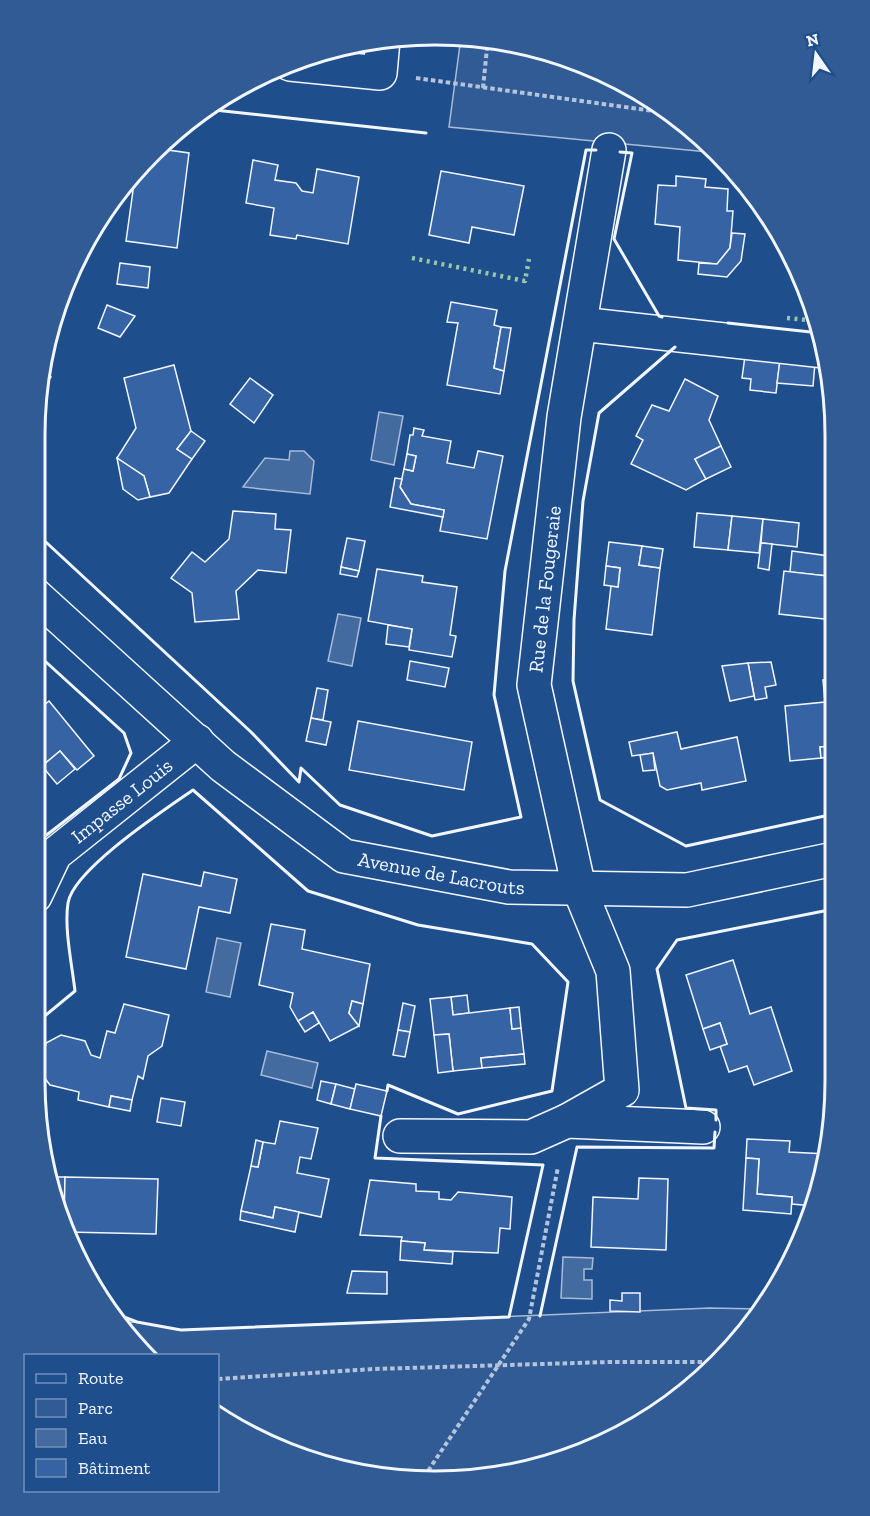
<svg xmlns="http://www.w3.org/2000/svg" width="870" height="1516" font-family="'Zilla Slab',serif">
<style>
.green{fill:#305b95;stroke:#a8bbd7;stroke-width:1.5}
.water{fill:#446ba0;stroke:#a8bbd7;stroke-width:1.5}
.building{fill:#3563a3;stroke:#f2f6ff;stroke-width:1.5}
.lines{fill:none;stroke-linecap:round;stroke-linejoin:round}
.minor-casing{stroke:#f2f6ff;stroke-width:36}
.path{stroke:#b3c4dc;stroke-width:4;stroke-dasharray:4.5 3;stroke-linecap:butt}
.minor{stroke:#1f4e8c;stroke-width:33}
.hedge{stroke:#97c8a6;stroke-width:4.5;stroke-dasharray:3 4.5;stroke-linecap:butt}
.wall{stroke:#f2f6ff;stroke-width:3}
.labels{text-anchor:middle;stroke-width:4.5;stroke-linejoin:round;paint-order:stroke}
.street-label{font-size:20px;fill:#f2f6ff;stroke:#1f4e8c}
.rim{fill:none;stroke:#f2f6ff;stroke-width:3}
</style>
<rect width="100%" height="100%" fill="#1f4e8c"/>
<g class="green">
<path d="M461,37C557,40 650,88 719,153L449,127Z"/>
<polygon points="710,1308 759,1309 699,1382 588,1451 461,1481 331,1468 218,1416 218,1356 150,1355 116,1323 137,1322 181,1330"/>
</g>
<g class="water">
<polygon points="379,412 403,416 394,465 371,460"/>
<polygon points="290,451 304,451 314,461 310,494 243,487 265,458 289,460"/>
<polygon points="338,614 361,618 352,666 328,661"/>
<polygon points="217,938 241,943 230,997 206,992"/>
<polygon points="267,1051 318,1063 312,1088 261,1075"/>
<polygon points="563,1257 593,1258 592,1269 584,1269 584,1280 592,1280 592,1299 561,1298"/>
</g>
<g class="building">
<polygon points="169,138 168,150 189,153 177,248 126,241 136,169"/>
<polygon points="253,160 278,165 275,180 296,183 302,191 313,193 317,169 359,177 348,244 297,235 296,239 270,235 274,208 246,203"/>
<polygon points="441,171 524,186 514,235 472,227 469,243 429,235"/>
<polygon points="676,176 706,179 705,187 728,189 727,211 733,211 730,248 717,264 678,260 680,227 655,224 658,185 676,186"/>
<polygon points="732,233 745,234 741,261 727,277 698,274 699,263 717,264 730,248"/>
<polygon points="120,263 150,267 148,288 117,284"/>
<polygon points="451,302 497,310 494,325 501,327 494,368 504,371 500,394 447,385 458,323 447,322"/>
<polygon points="107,305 135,316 120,337 98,328"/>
<polygon points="501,327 511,328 504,371 494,368"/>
<polygon points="745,356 780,360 776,393 750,390 751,379 742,378"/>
<polygon points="780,360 815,363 813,386 777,383"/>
<polygon points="174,365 191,431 177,449 192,459 169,493 150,497 144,476 117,458 136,428 124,378"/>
<polygon points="43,371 51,377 39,393"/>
<polygon points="250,378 273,395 254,423 230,404"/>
<polygon points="685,379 718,396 709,420 721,446 695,459 706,479 686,490 631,464 643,440 636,436 652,405 669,411"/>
<polygon points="414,428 424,430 422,436 451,441 447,463 474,468 478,451 503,456 487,539 440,531 444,510 411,504 400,487 404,469 413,471 416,456 407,454 410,435 413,435"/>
<polygon points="191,431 205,441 192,459 177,449"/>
<polygon points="721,446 731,467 706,479 695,459"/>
<polygon points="407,454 416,456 413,471 404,469"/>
<polygon points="832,454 833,494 825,492"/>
<polygon points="117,458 144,476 150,497 138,500 123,489"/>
<polygon points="395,478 402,479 400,487 411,504 444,510 443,517 390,507"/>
<polygon points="233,511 276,514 275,529 291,530 286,573 258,570 236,591 239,619 195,622 192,593 171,578 192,552 205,562 229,539"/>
<polygon points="697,513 732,516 728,550 694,547"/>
<polygon points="732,516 763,519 759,553 728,550"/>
<polygon points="763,519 799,523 797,547 761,543"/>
<polygon points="347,538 365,541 359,571 341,567"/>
<polygon points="609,542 642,546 639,565 660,568 652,635 606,629 611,586 618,587 620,568 606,566"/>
<polygon points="761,543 772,544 769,570 758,568"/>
<polygon points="642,546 663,549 660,568 639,565"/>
<polygon points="792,551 829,556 827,576 790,572"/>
<polygon points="829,556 833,557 833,620 779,614 784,571 827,576"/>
<polygon points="606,566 620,568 618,587 604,585"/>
<polygon points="341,567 359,571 357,577 340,574"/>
<polygon points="377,569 423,576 422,582 457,587 450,635 456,636 452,657 409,650 412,629 368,621"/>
<polygon points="388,625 412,629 409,647 386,644"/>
<polygon points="410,661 449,668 445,687 407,680"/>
<polygon points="771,662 776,685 765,687 767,698 755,700 748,663"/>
<polygon points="748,663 754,696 730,701 722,666"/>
<polygon points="833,679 833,746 820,747 821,758 790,761 785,706 825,702 823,680"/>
<polygon points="317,688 328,690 323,720 311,718"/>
<polygon points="49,701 94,756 77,770 60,751 35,772 35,713"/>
<polygon points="311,718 331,722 326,745 306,741"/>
<polygon points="358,721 472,742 464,790 349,770"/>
<polygon points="677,732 681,749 737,737 746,781 702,790 701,783 667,790 660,786 653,753 632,756 629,742"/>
<polygon points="833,746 833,757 821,758 820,747"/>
<polygon points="60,751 75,769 57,784 42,766"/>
<polygon points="653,753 655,770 643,771 640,755"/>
<polygon points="204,872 237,879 230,913 199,907 186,969 126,957 143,874 201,886"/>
<polygon points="271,924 305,930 302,949 370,964 363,1004 352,1001 349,1013 359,1026 330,1041 313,1012 298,1021 290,1007 293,993 259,985"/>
<polygon points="733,960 750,1014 771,1007 792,1071 754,1085 747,1066 729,1072 720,1046 727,1044 720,1023 703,1029 686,975"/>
<polygon points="467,995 469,1013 453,1015 451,997"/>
<polygon points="451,997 453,1015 510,1008 512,1029 521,1028 524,1054 481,1058 482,1068 453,1071 449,1034 434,1035 430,999"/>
<polygon points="352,1001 363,1004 359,1026 349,1013"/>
<polygon points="403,1003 415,1006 410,1032 398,1030"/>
<polygon points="124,1004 169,1015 162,1046 148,1056 143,1079 138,1076 132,1100 111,1096 109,1107 78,1100 79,1092 50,1085 40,1072 46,1043 61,1035 85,1041 91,1055 100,1058 107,1031 115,1033"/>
<polygon points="519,1007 521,1028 512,1029 510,1008"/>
<polygon points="313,1012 319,1023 305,1032 298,1021"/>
<polygon points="720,1023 727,1044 710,1050 703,1029"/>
<polygon points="398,1030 410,1032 405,1057 393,1055"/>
<polygon points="449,1034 453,1071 438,1073 434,1035"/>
<polygon points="524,1054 525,1064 482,1068 481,1058"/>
<polygon points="321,1081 336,1084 331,1104 317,1100"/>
<polygon points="336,1084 355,1089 350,1109 331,1104"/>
<polygon points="356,1084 387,1091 381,1116 350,1109"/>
<polygon points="111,1096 132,1100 130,1111 109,1107"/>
<polygon points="161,1098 185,1102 181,1126 157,1122"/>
<polygon points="825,1098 835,1098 834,1113 824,1113"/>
<polygon points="824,1113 834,1113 831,1128 824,1127"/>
<polygon points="280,1121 318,1128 311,1159 300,1157 297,1173 329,1179 321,1217 275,1207 273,1218 241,1211 251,1166 258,1167 263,1142 275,1144"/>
<polygon points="747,1139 790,1141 789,1152 827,1154 822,1185 813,1206 792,1204 792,1197 757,1194 759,1159 746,1158"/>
<polygon points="256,1140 263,1142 258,1167 251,1166"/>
<polygon points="746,1158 759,1159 757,1194 792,1197 791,1214 743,1210"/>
<polygon points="50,1177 65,1177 64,1224 56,1209"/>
<polygon points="65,1177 158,1179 156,1234 67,1232 64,1224"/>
<polygon points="639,1178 668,1179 666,1250 591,1247 593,1197 638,1199"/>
<polygon points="370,1180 416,1184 416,1191 439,1192 439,1199 451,1200 458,1192 512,1197 510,1229 500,1228 498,1253 424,1250 425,1243 401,1241 402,1237 360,1235"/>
<polygon points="275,1207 299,1212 295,1232 240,1220 241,1211 273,1218"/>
<polygon points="401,1241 425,1243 424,1250 453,1252 452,1264 400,1260"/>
<polygon points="352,1271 387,1272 387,1294 347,1293"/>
<polygon points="622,1293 640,1293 640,1312 610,1311 610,1300 622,1301"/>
</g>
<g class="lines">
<g class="minor-casing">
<g id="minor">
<polyline points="290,64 380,73 383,40"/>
<polyline points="580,324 825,351"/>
<path id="s1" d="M35,595L223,766L344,856L509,887L687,890L834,859"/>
<path id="s2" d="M35,896L55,854L197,741"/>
<polyline points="567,1121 703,1127"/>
<path id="s3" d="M400,1136L531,1137L567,1121L622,1090L613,971L579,888L534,685L564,417L609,150"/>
</g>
</g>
<g class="path">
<polyline points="416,78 668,113"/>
<polyline points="483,88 488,38"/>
<polyline points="218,1379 374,1369 609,1362 716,1362"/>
<polyline points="424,1477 529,1319 558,1167"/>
</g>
<use href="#minor" class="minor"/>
<g class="hedge">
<polyline points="412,258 525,281 529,259"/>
<polyline points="787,318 818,321"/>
</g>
<g class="wall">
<polyline points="205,109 426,133"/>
<polyline points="620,152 632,153 614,239 659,316 662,317"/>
<polyline points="728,323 820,333"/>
<polyline points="675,347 599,413 583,501 574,620 573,681 600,800 686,846 834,814"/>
<polyline points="35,532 251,732 299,782 301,768 340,805 432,836 521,817 494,695 505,571 586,150 596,150"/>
<polyline points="35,844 119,779 131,753 124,733 35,652"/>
<path d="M35,1024L75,991C72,965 64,928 68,903C73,870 164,810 193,790L308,891L418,925L532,944L568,982L552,1091L458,1114L388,1085L387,1091"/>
<polyline points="716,1120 716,1110 686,1108 657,969 677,940 834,909"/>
<polyline points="111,1312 137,1322 181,1330 509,1317 543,1165 375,1158 381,1116"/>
<polyline points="540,1316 577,1147 714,1148 715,1132"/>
</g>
</g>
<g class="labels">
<g class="street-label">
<text dy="7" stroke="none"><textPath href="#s3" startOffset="747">Rue de la Fougeraie</textPath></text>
<text dy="7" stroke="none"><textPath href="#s2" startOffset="132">Impasse Louis</textPath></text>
<text dy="7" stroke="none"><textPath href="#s1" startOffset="504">Avenue de Lacrouts</textPath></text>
</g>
</g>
<path d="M0 0H870V1516H0ZM435 45H435A390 390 0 0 1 825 435V1081A390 390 0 0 1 435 1471H435A390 390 0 0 1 45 1081V435A390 390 0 0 1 435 45Z" fill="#305b95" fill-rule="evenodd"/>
<path class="rim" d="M435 45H435A390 390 0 0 1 825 435V1081A390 390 0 0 1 435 1471H435A390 390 0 0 1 45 1081V435A390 390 0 0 1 435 45Z"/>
<rect x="24" y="1354" width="195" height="138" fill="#1f4e8c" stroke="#7391ba" stroke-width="1.5"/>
<rect x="36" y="1374" width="30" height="9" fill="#1f4e8c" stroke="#7391ba" stroke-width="1.5"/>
<text x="78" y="1384" font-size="18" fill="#f2f6ff">Route</text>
<rect x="36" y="1399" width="30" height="18" fill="#305b95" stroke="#7391ba" stroke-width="1.5"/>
<text x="78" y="1414" font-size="18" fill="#f2f6ff">Parc</text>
<rect x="36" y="1429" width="30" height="18" fill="#446ba0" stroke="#7391ba" stroke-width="1.5"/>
<text x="78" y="1444" font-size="18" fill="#f2f6ff">Eau</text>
<rect x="36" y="1459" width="30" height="18" fill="#3563a3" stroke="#7391ba" stroke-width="1.5"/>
<text x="78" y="1474" font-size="18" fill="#f2f6ff">Bâtiment</text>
<g transform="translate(816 54) rotate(346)" stroke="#1f4e8c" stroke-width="4.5" paint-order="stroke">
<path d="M0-4.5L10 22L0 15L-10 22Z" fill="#f2f6ff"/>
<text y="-9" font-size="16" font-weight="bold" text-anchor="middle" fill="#f2f6ff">N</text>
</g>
</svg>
